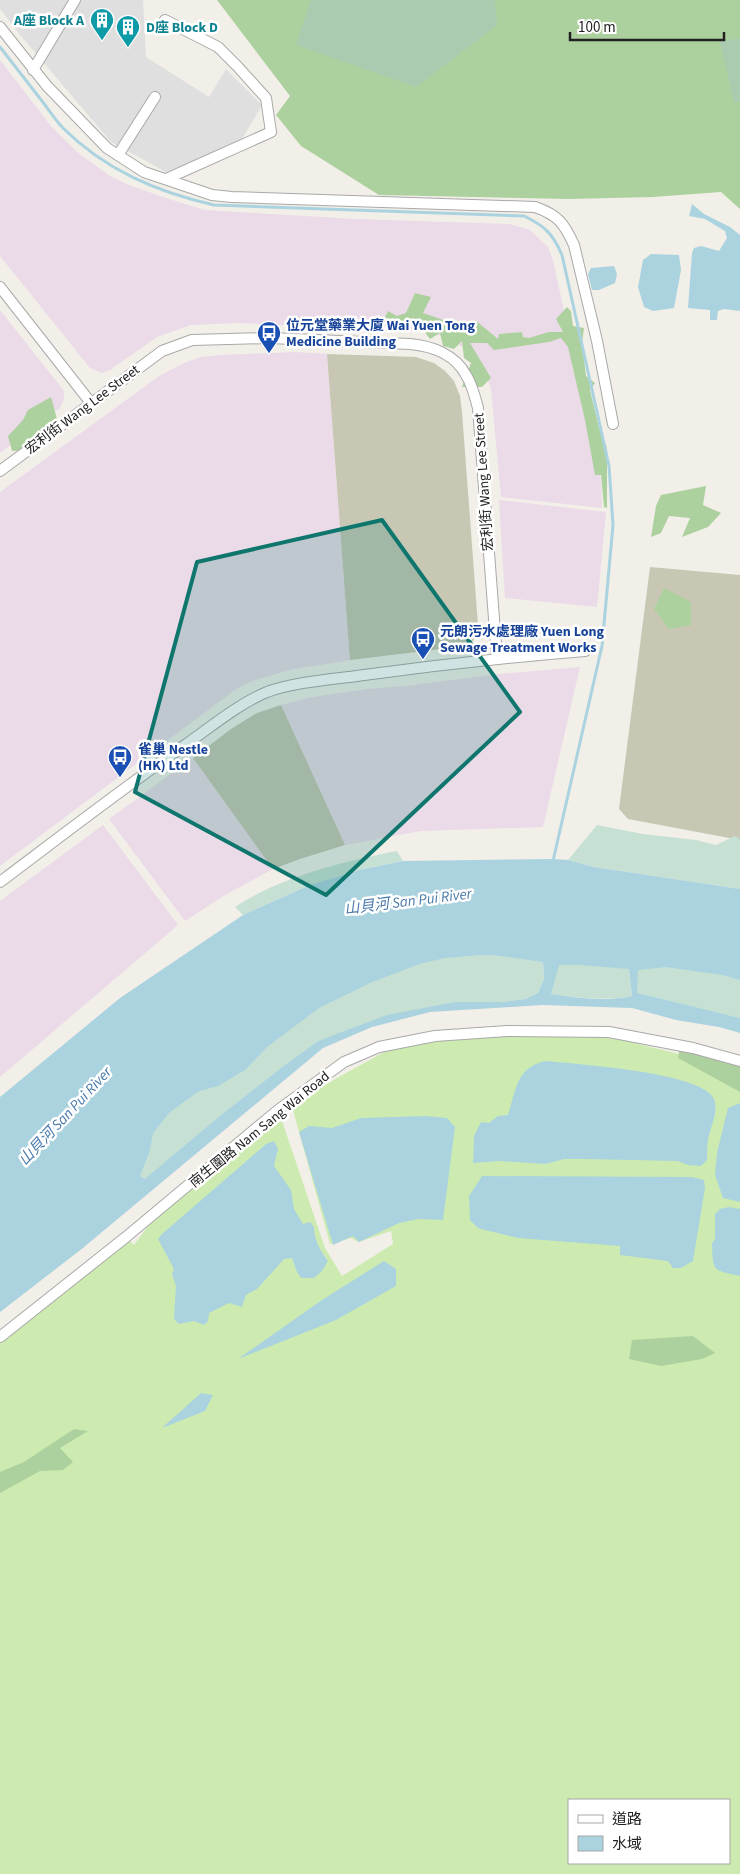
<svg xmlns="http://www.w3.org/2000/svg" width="740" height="1874" font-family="'Source Sans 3','Noto Sans TC',sans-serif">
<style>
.residential{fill:#e0dfdf}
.industrial{fill:#ebdbe8}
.construction{fill:#c7c7b4}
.grass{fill:#cdebb0;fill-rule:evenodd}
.forest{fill:#add19e}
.wetland{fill:#c6e0d4}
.cemetery{fill:#aacbaf}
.water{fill:#aad3df;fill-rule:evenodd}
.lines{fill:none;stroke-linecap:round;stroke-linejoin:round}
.stream{stroke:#aad3df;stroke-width:3}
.minor-casing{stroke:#a9a9a9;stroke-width:12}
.minor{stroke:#fff;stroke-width:10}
.marked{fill:#0f766e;fill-opacity:0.2;stroke:#0f766e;stroke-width:4;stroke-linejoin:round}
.labels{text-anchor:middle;stroke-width:5;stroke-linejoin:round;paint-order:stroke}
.culture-label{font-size:14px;font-weight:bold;fill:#0d838f;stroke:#fff;text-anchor:end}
.transit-label{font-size:14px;font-weight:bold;fill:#164399;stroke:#fff;text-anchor:start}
.street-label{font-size:14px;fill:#222;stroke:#fff}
.water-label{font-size:15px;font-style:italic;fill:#4a7aab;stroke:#fff}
</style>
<rect width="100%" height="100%" fill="#f2efe9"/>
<polygon class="residential" points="0,0 143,0 146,57 209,97 226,69 262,105 241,141 166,172 111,142 21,36 0,9"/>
<g class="industrial">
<polygon points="0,60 51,126 77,152 110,176 129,185 169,199 205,210 356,219 510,224 530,230 548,247 553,260 601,481 602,508 501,497 491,389 485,373 464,348 450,339 432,333 413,331 238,323 191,325 157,337 110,370 102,373 90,368 0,256"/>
<polygon points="0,310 64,391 64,400 60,408 0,453"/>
<polygon points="296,352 327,354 350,660 289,670 252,681 236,689 0,866 0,492 159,376 184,363 201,357 221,355"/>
<polygon points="499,500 606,512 597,607 505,598"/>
<polygon points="580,667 543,827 421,831 345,845 281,705 313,697 367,689 405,686 499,674"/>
<polygon points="193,758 273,869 225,895 185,921 109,819"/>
<polygon points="103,825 178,925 0,1077 0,901"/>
</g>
<g class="construction">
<polygon points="327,354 416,357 434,363 445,371 454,381 460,396 462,412 478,625 477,635 473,641 466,646 350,660"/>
<polygon points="650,567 740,575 740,840 628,819 619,809"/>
<polygon points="281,705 345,845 300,859 273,869 193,758 231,729 257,713"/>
</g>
<path class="grass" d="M565,1032L622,1040L740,1069V1874H0V1337L126,1237L134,1245L151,1222L267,1119L280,1115L325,1248L342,1276L393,1244L391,1231L359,1242L351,1238L330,1244L293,1110L321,1087L384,1052L435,1036ZM569,1800H729V1863H569Z"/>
<g class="forest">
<polygon points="217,0 740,0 740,209 721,192 653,197 569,199 379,195 301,146 276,115 290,96"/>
<polygon points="415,293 431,297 423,313 452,323 460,328 475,320 498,339 499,334 522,332 523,337 529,338 549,332 563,332 556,319 567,307 571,311 573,326 584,328 582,343 586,376 595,383 590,390 599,428 607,448 607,508 604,507 601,475 595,475 585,420 568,347 561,338 549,342 494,350 487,343 470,343 491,378 482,387 462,387 471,363 464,358 462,341 454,349 443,346 440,333 430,339 421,327 382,323 388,311 397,316 406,313"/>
<polygon points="51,397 61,434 37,450 12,451 8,436 23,420 28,410"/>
<polygon points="706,486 703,505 721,513 708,527 682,537 690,518 669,516 661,533 651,537 656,506 661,495"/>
<polygon points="664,588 691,602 691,625 669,629 654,609"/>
<polygon points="681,1042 740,1065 740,1092 678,1058"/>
<polygon points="693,1336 715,1353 702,1359 661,1366 629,1359 632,1340"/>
<polygon points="74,1429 88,1431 60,1448 73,1462 63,1470 40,1471 0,1493 0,1472 24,1462"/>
</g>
<g class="wetland">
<polygon points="597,825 643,834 696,840 716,845 735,836 740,839 740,889 594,867 568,860"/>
<path d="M397,851L403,861L359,870L310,885L243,915L235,907C283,876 341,862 397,851Z"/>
<path d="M422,918L740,964V1018L637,994V970L629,969L632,996C604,1001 578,998 550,994L553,981L543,963L544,979L538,993L534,997L526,999L501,1002H455L318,1041L221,1115L156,1171L145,1179L140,1176L84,1247L0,1312V1234Z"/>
</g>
<g class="cemetery">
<polygon points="311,0 495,0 497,25 416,87 296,45"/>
<polygon points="740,38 740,101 734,103 720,42"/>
</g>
<g class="water">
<polygon points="692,204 704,214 730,227 740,235 740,311 724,309 718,311 717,320 710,320 710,310 688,308 692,253 694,248 701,246 719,251 727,238 725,231 705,219 689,216"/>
<polygon points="651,254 679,255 681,270 674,308 653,311 644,307 638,287 643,260"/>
<polygon points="614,266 617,274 615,283 599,290 592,290 588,274 591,268"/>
<path d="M553,859L568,860L594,867L740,889V980L723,975L666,967L638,970L637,993L740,1018V1033L719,1027L676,1020L632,1008L542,1005L430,1012L372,1027L323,1048L84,1247L0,1312V1097L120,998L243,915L310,885L359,870L403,861ZM480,955H494L543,962L544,979L538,993L526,999L501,1002H455L387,1015L318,1041L284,1066L221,1115L145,1179L140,1176L150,1150L153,1133L170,1112L199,1091L218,1086L245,1070L267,1047L319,1008L370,983L419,964L445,958ZM559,965H581L629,969L632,996C604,1002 578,998 551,994Z"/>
<path d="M545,1061C574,1064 703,1072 714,1099C719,1112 710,1128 708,1140C707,1147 707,1153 707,1160L701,1166L688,1165L678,1161L583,1159H564L546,1164L499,1161L473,1163L474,1136L481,1122L489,1123L498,1116L508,1115C516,1090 516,1068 545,1061Z"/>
<polygon points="740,1103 740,1202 723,1198 715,1175 717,1153 728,1108"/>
<polygon points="426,1116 447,1118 455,1127 443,1220 419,1219 399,1223 359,1242 353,1236 333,1245 299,1132 309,1126 332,1128 361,1118"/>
<path d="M274,1141L278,1149L274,1166L291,1190L294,1209L303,1224L310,1222L314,1227C314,1240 320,1250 328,1261L322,1271L314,1278H301L297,1272L292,1258L284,1259L257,1289L246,1295L242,1307L229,1303L209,1313L208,1321L204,1325L194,1321L179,1324L174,1319L176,1286L172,1274L174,1269L158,1239L162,1234L266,1144Z"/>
<polygon points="482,1176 692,1177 704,1180 705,1188 693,1261 681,1268 673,1268 668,1261 620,1255 620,1246 518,1238 485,1230 478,1228 470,1220 469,1196"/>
<path d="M729,1207L740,1209V1276C712,1270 713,1272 712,1243L715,1239V1214L720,1209Z"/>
<polygon points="384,1261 396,1269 396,1286 336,1320 238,1359 322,1300"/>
<polygon points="201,1393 213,1395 205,1411 162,1428"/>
</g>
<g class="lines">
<path class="stream" d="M0,47C14,65 28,83 42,101C49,110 55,120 63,128C105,170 157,192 214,205L524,216C545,226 553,234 562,255L609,466L613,525L602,646L553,861"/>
<g class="minor-casing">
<g id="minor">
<polyline points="165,20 218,47 238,67 266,98 271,132 166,179"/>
<path d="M0,27L47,86L107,148L144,172L212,195L232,197L535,207C558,215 564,223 574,245L597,341L613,424"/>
<polyline points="33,70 75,0"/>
<polyline points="118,155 155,97"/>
<polyline points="0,287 91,403"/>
<path d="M0,471L162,351L192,340L269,338L410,344C431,346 455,354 466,375C472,384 475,397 478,408L497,658"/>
<path d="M0,882C61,836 122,789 185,745C211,727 238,704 267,692C293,682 336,679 364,675C438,665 511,657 585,651"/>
<polyline points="0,1337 126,1237 278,1110 344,1062 379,1047 435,1036 507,1031 609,1032 693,1048 740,1061"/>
</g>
</g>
<use href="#minor" class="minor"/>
</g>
<path class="marked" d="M382,520L520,712L326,895L135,792L197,562Z"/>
<defs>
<g id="building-pin" transform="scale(1.25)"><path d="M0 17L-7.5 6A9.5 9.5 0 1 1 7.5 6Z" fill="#0f9aa8" stroke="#fff"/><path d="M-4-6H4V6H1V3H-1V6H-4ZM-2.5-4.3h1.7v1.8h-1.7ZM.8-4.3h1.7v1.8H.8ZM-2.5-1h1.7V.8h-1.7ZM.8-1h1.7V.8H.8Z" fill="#fff"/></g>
<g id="bus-pin" transform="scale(1.25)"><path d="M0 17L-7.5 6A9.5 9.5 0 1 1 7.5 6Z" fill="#1a4fb4" stroke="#fff"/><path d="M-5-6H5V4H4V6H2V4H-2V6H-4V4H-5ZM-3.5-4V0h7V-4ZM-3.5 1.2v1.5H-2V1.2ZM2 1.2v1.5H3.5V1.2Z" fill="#fff"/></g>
</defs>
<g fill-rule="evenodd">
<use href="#building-pin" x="102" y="20"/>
<use href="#building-pin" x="128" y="27"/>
<use href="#bus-pin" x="269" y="333"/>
<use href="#bus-pin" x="423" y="639"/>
<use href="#bus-pin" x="120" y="757"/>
</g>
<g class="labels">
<g class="culture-label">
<text x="84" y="25">A座 Block A</text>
<text x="146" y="32" text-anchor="start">D座 Block D</text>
</g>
<g class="transit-label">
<text x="286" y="330">位元堂藥業大廈 Wai Yuen Tong<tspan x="286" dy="16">Medicine Building</tspan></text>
<text x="440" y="636">元朗污水處理廠 Yuen Long<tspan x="440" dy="16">Sewage Treatment Works</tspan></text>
<text x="138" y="754">雀巢 Nestle<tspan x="138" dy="16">(HK) Ltd</tspan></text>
</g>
<g class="street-label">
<text transform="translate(82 409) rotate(-37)" y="5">宏利街 Wang Lee Street</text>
<text transform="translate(483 482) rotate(-94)" y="5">宏利街 Wang Lee Street</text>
<text transform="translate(259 1129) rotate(-39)" y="5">南生圍路 Nam Sang Wai Road</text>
</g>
<g class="water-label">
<text transform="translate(408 901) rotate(-7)" y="5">山貝河 San Pui River</text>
<text transform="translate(65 1116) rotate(-47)" y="5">山貝河 San Pui River</text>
</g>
</g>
<rect x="568" y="1799" width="162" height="65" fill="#ffffff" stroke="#a7a7a7"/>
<rect x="578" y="1815" width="25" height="8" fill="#ffffff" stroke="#a7a7a7"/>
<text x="612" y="1824" font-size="15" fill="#222222">道路</text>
<rect x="578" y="1836" width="25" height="15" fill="#aad3df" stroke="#a7a7a7"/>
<text x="612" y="1849" font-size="15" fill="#222222">水域</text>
<path d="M570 32v8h154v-8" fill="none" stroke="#222222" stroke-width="2.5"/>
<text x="578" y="32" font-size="15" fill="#222222" stroke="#ffffff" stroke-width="4" paint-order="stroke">100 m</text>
</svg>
